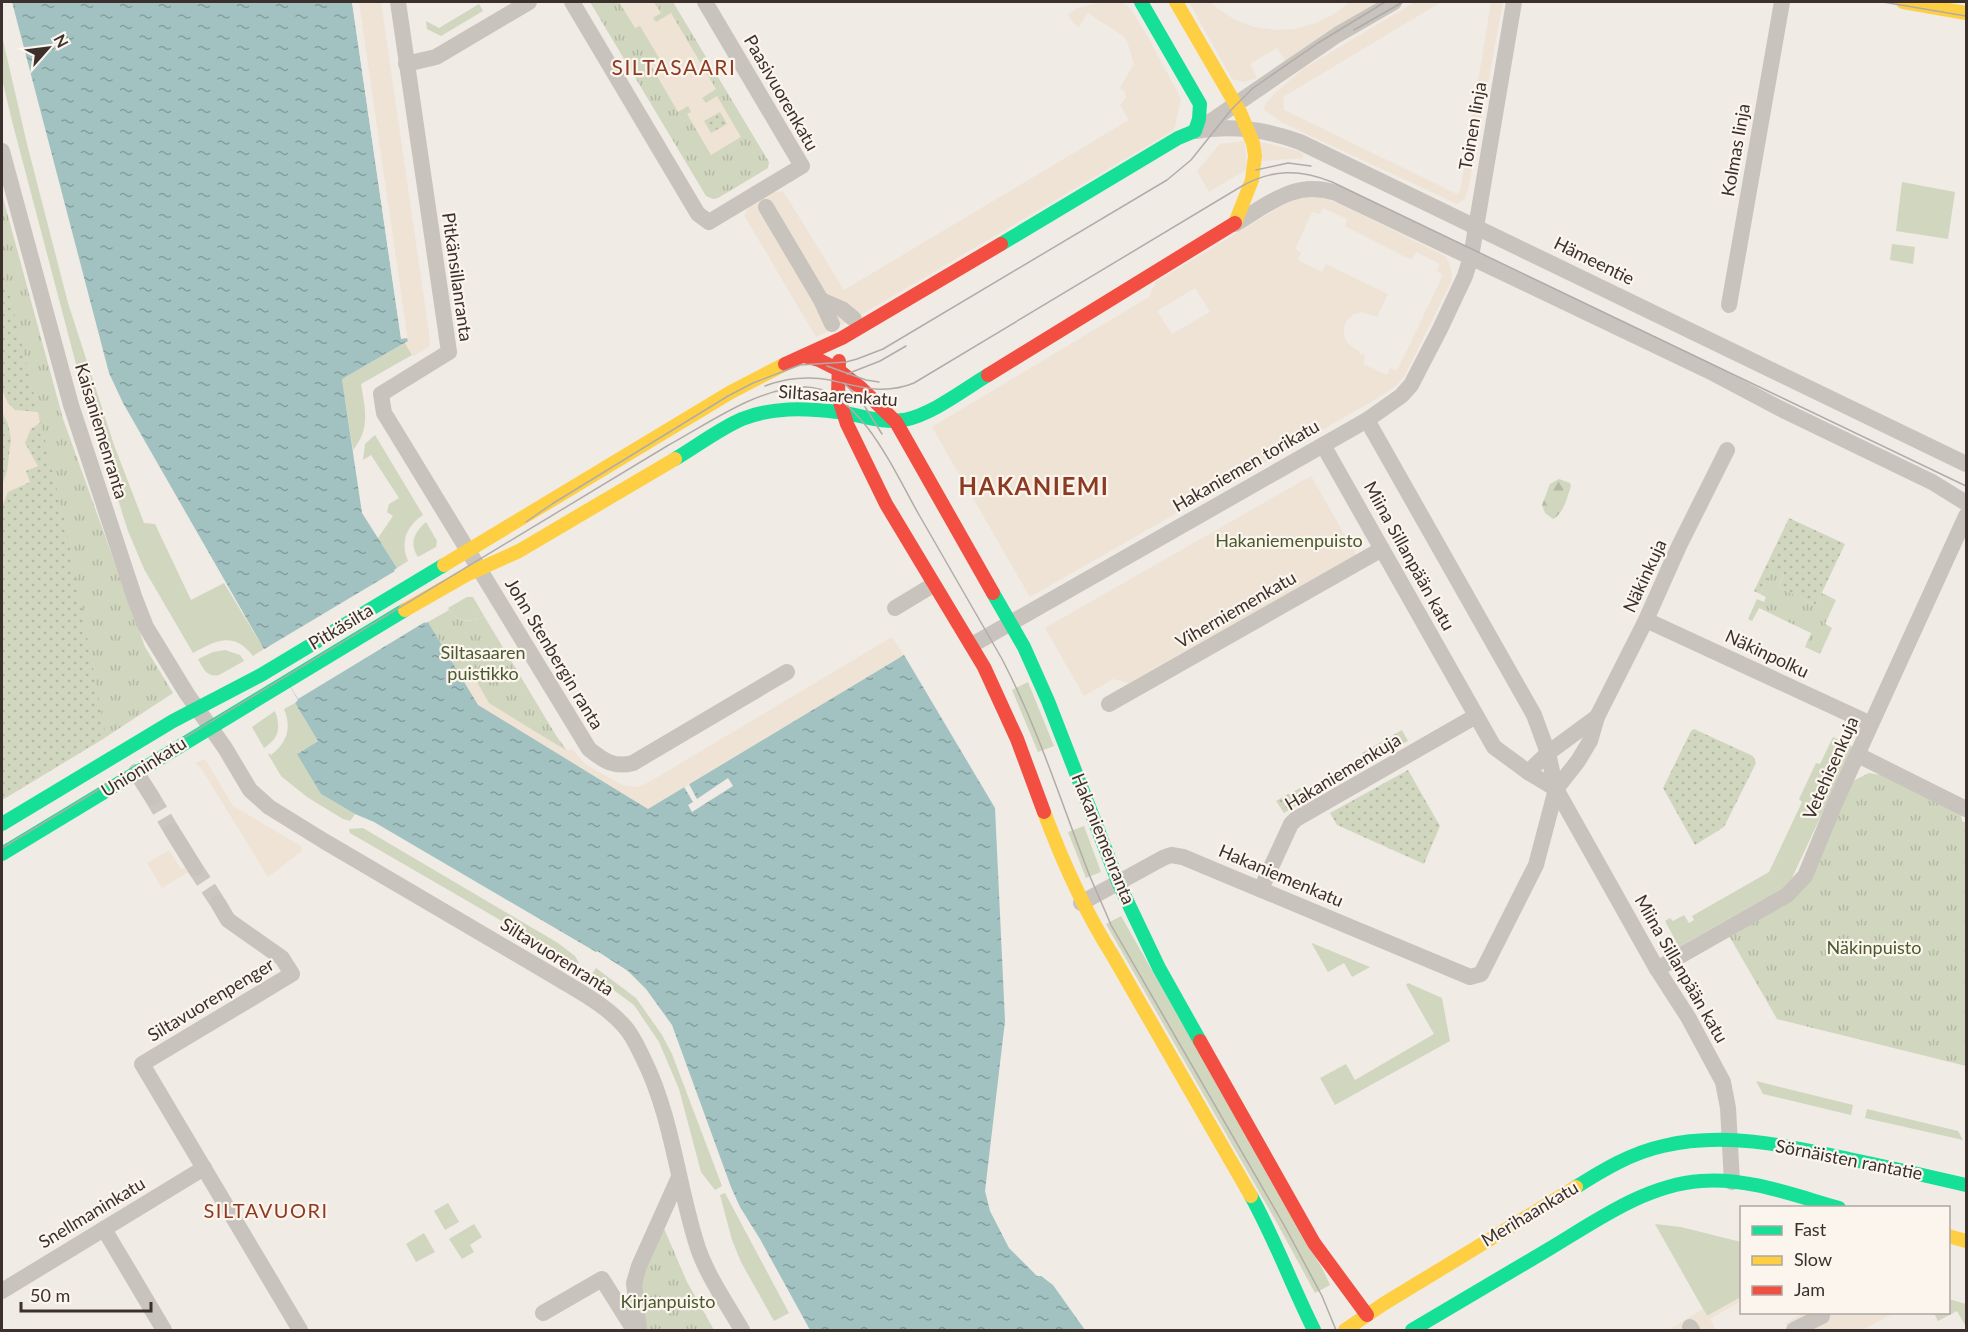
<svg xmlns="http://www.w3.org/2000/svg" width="1968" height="1332" font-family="Lato,sans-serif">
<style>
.grass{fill:#d1d6bf}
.forest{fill:url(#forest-firs)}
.park{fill:url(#park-tufts)}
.garden{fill:url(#garden-dots)}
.plaza{fill:#eee3d5;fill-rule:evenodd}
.water{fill:url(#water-ripples)}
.pier{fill:#f0ebe5}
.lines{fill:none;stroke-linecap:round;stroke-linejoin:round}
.street-tunnel{stroke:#ccc6c0;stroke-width:16;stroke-dasharray:16 8;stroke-linecap:butt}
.street{stroke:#c9c3be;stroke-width:16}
.fast{stroke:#16e098;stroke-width:14}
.slow{stroke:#ffcf43;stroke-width:14}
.jam{stroke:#f24e42;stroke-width:14}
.tram{stroke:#b1aca8;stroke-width:1.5}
.labels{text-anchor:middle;stroke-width:4.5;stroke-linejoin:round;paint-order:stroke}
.street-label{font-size:18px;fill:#3b302b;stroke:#fbf5ee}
.park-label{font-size:18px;fill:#4a5a2e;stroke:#fbf5ee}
.neighbourhood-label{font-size:20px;letter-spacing:1.5px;fill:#8c3b22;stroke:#fbf5ee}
.quarter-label{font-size:21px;letter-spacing:1.5px;fill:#8c3b22;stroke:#fbf5ee}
.district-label{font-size:24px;font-weight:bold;letter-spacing:1.5px;fill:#8c3b22;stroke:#fbf5ee}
</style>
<defs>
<pattern id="forest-firs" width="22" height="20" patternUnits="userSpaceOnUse" patternTransform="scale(1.5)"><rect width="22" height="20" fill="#d1d6bf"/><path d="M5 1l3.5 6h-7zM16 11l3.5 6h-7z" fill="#b4b8a4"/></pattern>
<pattern id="park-tufts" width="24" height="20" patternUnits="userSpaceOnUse" patternTransform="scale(1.5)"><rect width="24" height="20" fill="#d1d6bf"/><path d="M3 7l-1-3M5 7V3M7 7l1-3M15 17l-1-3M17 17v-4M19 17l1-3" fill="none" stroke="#b4b8a4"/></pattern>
<pattern id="garden-dots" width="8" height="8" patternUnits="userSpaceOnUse" patternTransform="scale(1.5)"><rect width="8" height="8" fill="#d1d6bf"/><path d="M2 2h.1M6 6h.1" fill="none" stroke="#b4b8a4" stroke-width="1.8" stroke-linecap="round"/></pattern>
<pattern id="water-ripples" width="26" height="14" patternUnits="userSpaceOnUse" patternTransform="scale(1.5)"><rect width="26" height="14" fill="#a1c2c1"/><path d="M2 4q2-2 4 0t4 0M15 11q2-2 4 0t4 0" fill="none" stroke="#849e9d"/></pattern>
</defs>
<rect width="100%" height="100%" fill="#f0ebe5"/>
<g class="grass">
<polygon points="479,4 483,11 441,36 427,29 426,21 439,28"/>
<path d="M2,36L27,144L68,303L114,445L144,523L155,524L191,600L224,583L264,649L253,656C234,631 216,640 193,653L144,569L128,531L81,383L12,121L2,79Z"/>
<polygon points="1902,182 1955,192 1948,239 1896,231"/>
<polygon points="1892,244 1915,247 1913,264 1890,260"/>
<path d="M405,343L412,355L361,384C365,409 371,428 353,450L342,379Z"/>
<path d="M375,435L423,515C406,526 400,543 408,561L397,568L378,538L393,516L387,512L389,504L399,498L371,455L363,460L365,444Z"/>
<path d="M426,522L437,541L436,547L418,557C409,543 414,533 426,522Z"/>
<path d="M467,597H473L484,616C470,623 457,623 448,608Z"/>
<path d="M225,650L240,655L244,661L219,675C207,678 203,668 198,659L213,652Z"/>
<polygon points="1028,682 1054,746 1038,752 1012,690"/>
<path d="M295,703L318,741L298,753L321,794L355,814L350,821L343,819L307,797L281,776L268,754L269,753L271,755C287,743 292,728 284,709Z"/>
<path d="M275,711C281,728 279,738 264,748L252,727Z"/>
<polygon points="1833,737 1853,747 1792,878 1783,888 1679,947 1665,921 1670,918 1673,921 1684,915 1689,923 1694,920 1692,916 1769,872 1802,802 1799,799 1816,763 1820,764"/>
<polygon points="1084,826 1101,872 1086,878 1068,832"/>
<polygon points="363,828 558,943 575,956 579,963 577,964 559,954 350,833 349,829"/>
<polygon points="1121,916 1323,1270 1330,1285 1315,1293 1277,1223 1106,924"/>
<polygon points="1312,944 1312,943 1370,967 1352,977 1344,963 1328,972"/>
<polygon points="596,968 636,998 662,1035 672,1054 722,1186 715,1190 701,1172 679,1089 659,1042 634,1005 592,974"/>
<polygon points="1408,983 1442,998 1450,1041 1335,1105 1320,1078 1346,1064 1355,1080 1434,1034 1406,985"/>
<polygon points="1756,1081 1853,1105 1851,1115 1763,1094"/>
<polygon points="1867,1109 1958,1131 1963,1140 1865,1118"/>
<polygon points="725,1193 789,1313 774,1321 741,1262 732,1240 720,1195"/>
<polygon points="448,1203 459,1222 445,1230 434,1211"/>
<polygon points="474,1224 482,1237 470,1245 474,1252 462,1259 449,1239"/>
<polygon points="1655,1224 1681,1227 1741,1242 1741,1297 1707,1316"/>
<polygon points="424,1233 435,1252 416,1262 406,1244"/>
<polygon points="1949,1299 1966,1304 1966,1327 1957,1311 1938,1321 1934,1313 1948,1312"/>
</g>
<path class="forest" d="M1559,479L1570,483L1571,486C1567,498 1564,513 1553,519L1545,513L1542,505L1550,484Z"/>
<g class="park">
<polygon points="590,2 673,2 769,162 768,168 718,198 713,199 706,196"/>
<polygon points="2,194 63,419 145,647 173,693 106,737 2,800"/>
<polygon points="1772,568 1784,574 1778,587 1816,605 1822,593 1836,600 1825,624 1832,628 1820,654 1805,647 1811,633 1759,608 1752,621 1748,619 1757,599 1764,602 1766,597 1760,594"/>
<path d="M449,610C459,623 470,623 484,616L557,737L579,767L478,705L428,622Z"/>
<polygon points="1869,773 1886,776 1961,814 1962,821 1966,823 1966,1066 1777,1019 1728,934 1794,897 1853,781"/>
<polygon points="663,1226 687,1282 714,1330 645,1330 640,1282"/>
</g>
<g class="garden">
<polygon points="720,112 727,124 711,134 704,121"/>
<polygon points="2,263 67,531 106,737 2,800"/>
<polygon points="1789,518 1845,544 1816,605 1778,587 1784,574 1772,569 1760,594 1754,591"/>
<polygon points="1694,729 1753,756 1756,763 1724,827 1695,845 1663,788 1691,731"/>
<polygon points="1402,730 1408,741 1368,764 1362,753"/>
<polygon points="1408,770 1440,826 1424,864 1337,825 1330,813"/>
<polygon points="1300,788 1307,800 1284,813 1276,801"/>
</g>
<g class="plaza">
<polygon points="359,2 381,2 429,333 430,346 413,356 405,343 408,341"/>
<path d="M619,2H654L661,13L653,18L656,22L671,13L716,89L702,98L706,103L717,96L741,137L711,155L687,114L691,112L688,106L678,112L650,64L659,58L640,26L635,28ZM720,112L727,124L711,133L704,121Z"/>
<polygon points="1101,2 1121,2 1130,8 1148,37 1181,99 1174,130 854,319 816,337 744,215 751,204 769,193 783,191 844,290 1129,120 1120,105 1126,97 1125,92 1120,88 1134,64 1127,41 1123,36 1088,13 1079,27 1074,24 1068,15 1075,9"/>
<polygon points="1189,2 1210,2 1217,8 1234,19 1254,27 1275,30 1295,29 1316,23 1334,14 1350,2 1377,2 1328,31 1285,61 1277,48 1250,64 1257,78 1244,82 1232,79"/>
<polygon points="1415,2 1441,2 1283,97 1284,110 1457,194 1460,192 1491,2 1503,2 1468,190 1465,199 1457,204 1283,123 1264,110 1265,104 1275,93 1303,69"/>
<polygon points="1245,141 1247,169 1209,192 1197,171 1220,144"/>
<polygon points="1260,142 1298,151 1303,154 1303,158 1262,161"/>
<path d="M1317,196L1340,204L1445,256L1449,263L1452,275L1451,282L1405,375L1397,385L1383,395L1030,597L932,427L1149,297L1156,282L1280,207L1291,201L1305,197ZM1323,208L1347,219L1345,226L1409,259H1412L1416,252L1440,264L1437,271L1443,275L1397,371L1390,368L1387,375L1363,364L1365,355L1360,354V352L1348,344L1344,336V327L1347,320L1354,314L1362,312L1377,317L1388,294L1326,264L1322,272L1298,260L1301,253L1295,249L1312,212L1319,214ZM1195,288L1210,312L1172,334L1157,311Z"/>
<polygon points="2,390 8,403 15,410 38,412 40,423 31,429 25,443 38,466 26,471 30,482 8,492 2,507 2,485 7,471 11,439 8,424 2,412"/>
<polygon points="1311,476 1356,555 1129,683 1113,679 1084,696 1045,628"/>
<polygon points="892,637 904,655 648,809 478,705 457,672 468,666 489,703 554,743 568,751 572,749 585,764 622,785 639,787 651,781"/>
<polygon points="205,759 233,806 301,846 302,851 268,877 201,768 195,763"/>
<polygon points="169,850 181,869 185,868 188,872 162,888 147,863"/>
<polygon points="1741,1297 1741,1301 1710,1319 1716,1330 1669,1330 1703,1309 1708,1316"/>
<polygon points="1804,1313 1894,1313 1862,1330 1793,1330 1790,1324 1787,1326 1785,1323"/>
</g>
<polygon class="water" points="12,2 352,2 401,338 407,338 408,341 342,379 362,513 397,568 394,570 422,618 425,623 428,622 478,705 648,809 904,655 995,808 1005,1021 985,1191 990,1211 1009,1248 1037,1276 1041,1276 1053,1285 1085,1330 810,1330 760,1239 740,1207 731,1187 672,1025 646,989 628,971 597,951 596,952 374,822 355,814 321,794 297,754 318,741 295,703 298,700 270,653 267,648 264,649 123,403 109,373"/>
<g class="pier">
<polygon points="352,2 355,2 404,336 407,335 407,338 401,339"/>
<polygon points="395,571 425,622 298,699 266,648"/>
<polygon points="728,778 733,786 692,812 688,805 693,802 684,787 689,784 697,799"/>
</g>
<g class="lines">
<g class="street-tunnel">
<polyline points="152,797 172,831"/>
<polyline points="195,868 218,903"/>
</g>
<g class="street">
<path d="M398,2L449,352L381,394L384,413L389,421L589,749C604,761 614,768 633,763L787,672"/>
<polyline points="572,2 698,214 709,222 802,166 705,2"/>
<polyline points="406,64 436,57 529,2"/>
<polyline points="1201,128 1337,35 1394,2"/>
<path d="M1195,131C1231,125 1265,129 1300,142L1966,464"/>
<path d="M2,151L71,405L135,599L146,627L187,694L225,748L250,790L269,807L324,841L559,979C582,993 607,1006 625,1027C633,1036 638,1048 643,1058C672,1116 677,1181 696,1242C705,1273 726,1302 742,1330"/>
<polyline points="766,207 821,300 832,324"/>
<path d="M1235,224C1269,204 1295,179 1336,193L1709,371L1779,408L1932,482L1966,503"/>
<polyline points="821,300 842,309 854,319"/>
<polyline points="1729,305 1782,2"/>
<polyline points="1367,420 1534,715 1548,753 1556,789 1657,969 1688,1017 1723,1082 1728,1108 1732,1182"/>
<polyline points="1323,445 1494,747 1528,772 1556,789"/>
<polyline points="895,608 933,585"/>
<polyline points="1646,620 1871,724"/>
<polyline points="972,645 1367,420 1401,396 1411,385 1440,329 1465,276 1471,257 1514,2"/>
<polyline points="1109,704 1382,549"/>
<polyline points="1858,755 1966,809"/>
<polyline points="136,772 152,797"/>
<polyline points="1528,772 1548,753 1597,717"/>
<polyline points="172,831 195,868"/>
<polyline points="1261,889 1291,824 1296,819 1476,716"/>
<polyline points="218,903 228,920 282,958 292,974 142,1064 300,1330"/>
<polyline points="1081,903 1163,858 1171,855 1183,857 1470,977 1481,974 1536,865 1556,789 1578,761 1590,741 1597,717 1646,620 1679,546 1727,450"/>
<polyline points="1657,969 1787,895 1805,876 1836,801 1966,516"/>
<polyline points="104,1229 164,1330"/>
<polyline points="2,1291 204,1168"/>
<polyline points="543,1313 602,1279 634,1330"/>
<polyline points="1690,1327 1692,1330"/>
<polyline points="639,1330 634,1283 639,1266 679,1177"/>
<polyline points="1794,1330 1822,1316 1822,1312"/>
</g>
<g class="fast">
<polyline points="1001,244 1178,138 1195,131 1199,119 1200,104 1141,2"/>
<path d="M675,459C697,446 719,429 742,419C772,407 805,408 837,412C859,414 881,424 904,420C933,414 963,390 988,375"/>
<polyline points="993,593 1024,647 1048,701 1119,884 1159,968 1200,1041"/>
<polyline points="2,824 173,721 261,675 444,565"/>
<polyline points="2,854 405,610"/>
<path d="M1576,1187C1603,1170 1631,1153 1663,1146C1725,1131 1789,1146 1849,1159C1888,1167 1927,1176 1966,1185"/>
<path d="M1251,1196C1275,1239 1292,1286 1314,1330"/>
<path d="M1412,1330C1458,1303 1503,1276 1549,1249C1596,1221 1645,1185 1701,1181C1747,1177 1796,1196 1839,1208"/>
</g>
<g class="slow">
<polyline points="1176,2 1240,112 1253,143 1255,156 1252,180 1235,223"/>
<polyline points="1903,2 1966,13"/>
<polyline points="444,565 731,392 785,364"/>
<polyline points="405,610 468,574 519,551 675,459"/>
<path d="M1044,812C1063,863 1084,910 1113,956L1251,1196"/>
<polyline points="1948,1236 1966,1241"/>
<polyline points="1345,1330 1385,1303 1576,1187"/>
</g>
<g class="jam">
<polyline points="804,356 819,360 837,369 861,388 896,422 993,593"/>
<polyline points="839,361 838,396 847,424 886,504 984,667 1017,739 1044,812"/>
<polyline points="785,364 842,338 1001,244"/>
<polyline points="988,375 1235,223"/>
<polyline points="1200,1041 1314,1243 1367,1315"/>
</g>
<g class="tram">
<polyline points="1883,2 1966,16"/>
<polyline points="1354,30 1403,2"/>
<polyline points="1256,170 1288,163 1311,166"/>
<polyline points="827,366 866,380 879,382"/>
<polyline points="847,374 880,361 906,346"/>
<polyline points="844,383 862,402 882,434"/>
<path d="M765,386C785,378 809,376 830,380C859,387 885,395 914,383L1242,186C1272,169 1300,169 1332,182L1966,486"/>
<polyline points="526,522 552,504 728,396 753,383 800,365 846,362 857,359 883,349 1167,180 1191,160 1231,110 1253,88 1318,43 1385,2"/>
<path d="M2,848L667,446C708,424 756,388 804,387C829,386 852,408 867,427C887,453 902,484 918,513C946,562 974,611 1002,659C1038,728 1061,802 1089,874C1096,891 1104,908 1111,925L1284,1225L1322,1296L1336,1330"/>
</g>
</g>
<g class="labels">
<g class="street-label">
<text transform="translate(781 93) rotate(60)" y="6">Paasivuorenkatu</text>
<text transform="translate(1473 126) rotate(-80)" y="6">Toinen linja</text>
<text transform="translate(1736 150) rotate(-80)" y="6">Kolmas linja</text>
<text transform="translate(1594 261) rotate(26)" y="6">Hämeentie</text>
<text transform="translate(457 277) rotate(82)" y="6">Pitkänsillanranta</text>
<text transform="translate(838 396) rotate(4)" y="6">Siltasaarenkatu</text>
<text transform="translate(101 431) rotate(73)" y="6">Kaisaniemenranta</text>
<text transform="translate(1246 466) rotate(-30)" y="6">Hakaniemen torikatu</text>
<text transform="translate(1409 556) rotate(61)" y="6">Miina Sillanpään katu</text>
<text transform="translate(1645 576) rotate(-65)" y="6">Näkinkuja</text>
<text transform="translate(1236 610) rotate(-30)" y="6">Viherniemenkatu</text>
<text transform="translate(341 627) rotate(-31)" y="6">Pitkäsilta</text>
<text transform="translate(554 654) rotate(59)" y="6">John Stenbergin ranta</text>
<text transform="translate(1767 654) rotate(25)" y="6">Näkinpolku</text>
<text transform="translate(144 767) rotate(-32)" y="6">Unioninkatu</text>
<text transform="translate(1831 768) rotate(-66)" y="6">Vetehisenkuja</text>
<text transform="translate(1343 772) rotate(-31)" y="6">Hakaniemenkuja</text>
<text transform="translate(1103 839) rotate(68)" y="6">Hakaniemenranta</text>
<text transform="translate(1281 876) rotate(23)" y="6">Hakaniemenkatu</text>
<text transform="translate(557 957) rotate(32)" y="6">Siltavuorenranta</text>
<text transform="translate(1681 969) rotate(60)" y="6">Miina Sillanpään katu</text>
<text transform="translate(211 1000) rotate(-31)" y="6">Siltavuorenpenger</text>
<text transform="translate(1849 1160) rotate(11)" y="6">Sörnäisten rantatie</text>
<text transform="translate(92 1213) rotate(-31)" y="6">Snellmaninkatu</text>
<text transform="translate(1530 1214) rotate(-31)" y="6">Merihaankatu</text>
</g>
<g class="park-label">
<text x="1289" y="547">Hakaniemenpuisto</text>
<text x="483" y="659">Siltasaaren<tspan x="483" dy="21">puistikko</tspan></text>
<text x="1874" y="954">Näkinpuisto</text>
<text x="668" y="1308">Kirjanpuisto</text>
</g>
<g class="neighbourhood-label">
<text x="266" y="1218">SILTAVUORI</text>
</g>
<g class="quarter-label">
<text x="674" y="75">SILTASAARI</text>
</g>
<g class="district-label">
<text x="1034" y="495">HAKANIEMI</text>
</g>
</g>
<rect width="1968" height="1332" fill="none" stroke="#3b302b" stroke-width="6"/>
<rect x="1740" y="1206" width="210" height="108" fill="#fbf5ee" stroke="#aea6a0" stroke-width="1.5"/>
<rect x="1752" y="1226" width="30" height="9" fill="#16e098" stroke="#aea6a0" stroke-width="1.5"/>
<text x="1794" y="1236" font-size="18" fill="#3b302b">Fast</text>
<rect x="1752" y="1256" width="30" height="9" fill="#ffcf43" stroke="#aea6a0" stroke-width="1.5"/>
<text x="1794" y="1266" font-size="18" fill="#3b302b">Slow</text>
<rect x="1752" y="1286" width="30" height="9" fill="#f24e42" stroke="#aea6a0" stroke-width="1.5"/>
<text x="1794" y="1296" font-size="18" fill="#3b302b">Jam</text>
<g transform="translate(48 48) rotate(62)" stroke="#fbf5ee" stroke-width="4.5" paint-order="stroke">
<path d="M0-4.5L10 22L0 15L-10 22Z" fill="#3b302b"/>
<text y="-9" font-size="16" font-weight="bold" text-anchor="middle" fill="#3b302b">N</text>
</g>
<path d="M21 1302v9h130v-9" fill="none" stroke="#3b302b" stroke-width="3"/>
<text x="30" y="1302" font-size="18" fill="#3b302b" stroke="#fbf5ee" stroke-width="4.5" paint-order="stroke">50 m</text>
</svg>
